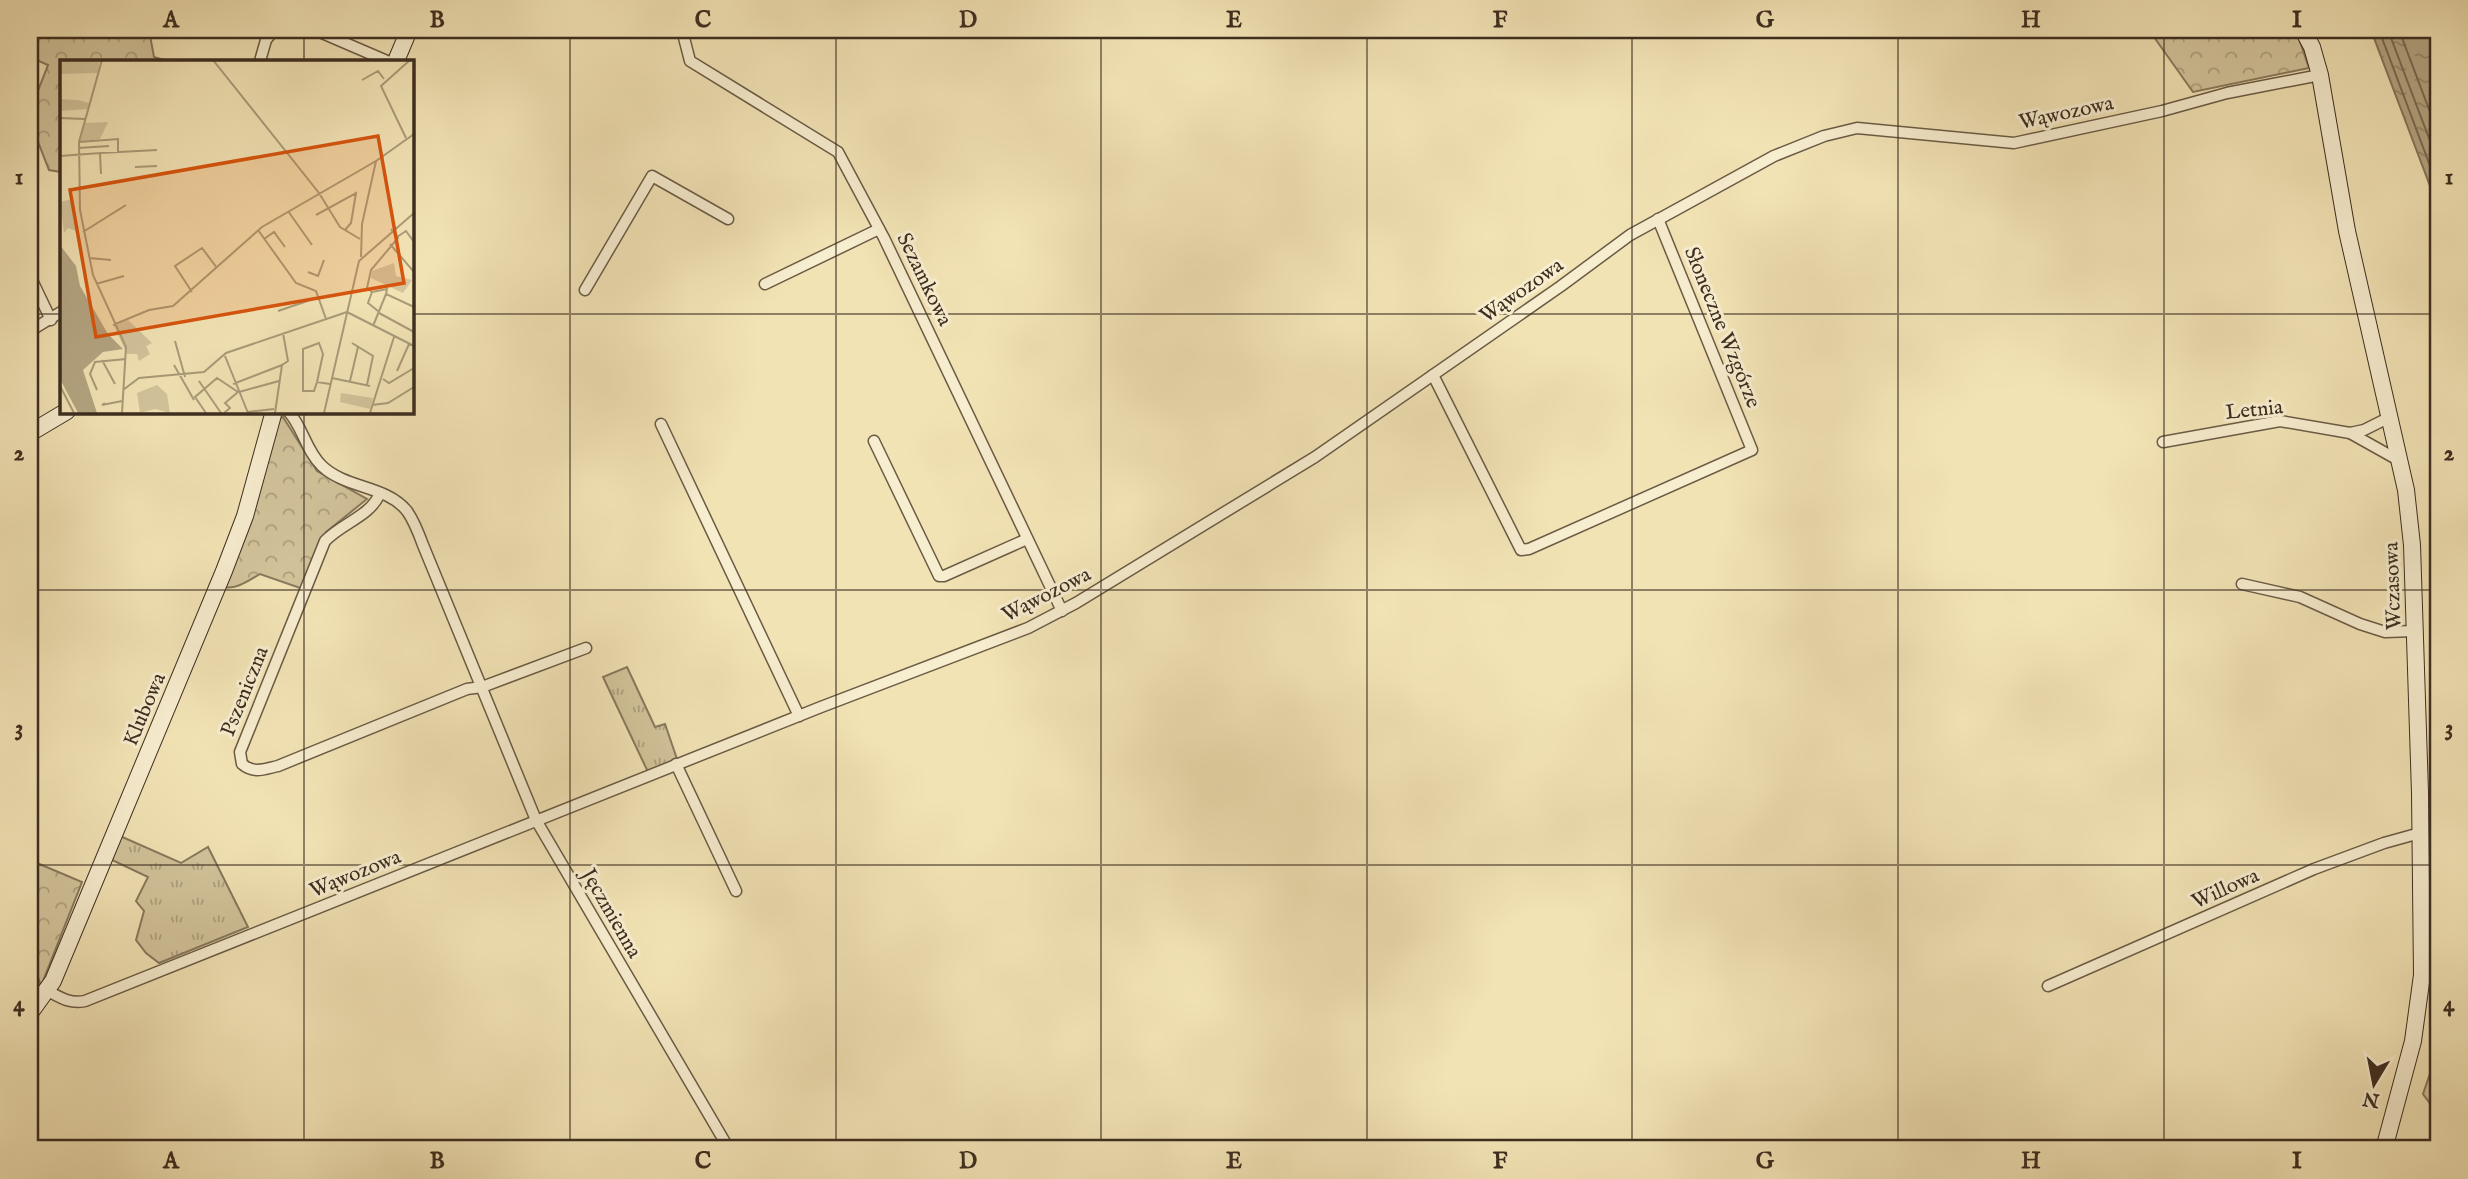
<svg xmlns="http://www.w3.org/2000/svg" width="2468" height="1179" font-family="'IM FELL English',serif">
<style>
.grass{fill:url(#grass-tufts);stroke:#88795e;stroke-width:2}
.forest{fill:url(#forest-crowns);stroke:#88795e;stroke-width:2}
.water{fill:url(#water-ripples);stroke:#84755b;stroke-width:2}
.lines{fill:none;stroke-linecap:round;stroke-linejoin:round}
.shore{stroke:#786a51;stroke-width:2}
.street-casing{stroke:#6a5b45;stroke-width:13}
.secondary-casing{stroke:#3d2e20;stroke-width:18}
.street{stroke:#f7edcf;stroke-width:10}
.secondary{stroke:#f7edcf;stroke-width:16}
.grid{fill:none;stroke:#3d2e20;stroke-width:2;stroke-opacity:0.55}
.labels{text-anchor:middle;stroke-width:6;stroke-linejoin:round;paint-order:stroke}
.street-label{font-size:21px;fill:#3d2e20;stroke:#f7edcf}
.inset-road{fill:none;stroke:#aa9b79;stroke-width:2}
.view{fill:#d7550e;fill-opacity:0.15;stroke:#d7550e;stroke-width:3.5}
.inset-edge{fill:none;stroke:#3d2e20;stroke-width:3.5}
.neatline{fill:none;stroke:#3d2e20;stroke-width:2.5}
.grid-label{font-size:23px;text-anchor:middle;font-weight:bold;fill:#3d2e20}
</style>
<defs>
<pattern id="grass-tufts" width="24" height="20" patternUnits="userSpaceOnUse" patternTransform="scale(1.75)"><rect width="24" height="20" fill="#d3c49c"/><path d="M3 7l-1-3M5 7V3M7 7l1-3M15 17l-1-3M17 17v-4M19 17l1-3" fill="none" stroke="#aca07f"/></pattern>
<pattern id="forest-crowns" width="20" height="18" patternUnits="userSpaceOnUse" patternTransform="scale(1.75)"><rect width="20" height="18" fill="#d3c49c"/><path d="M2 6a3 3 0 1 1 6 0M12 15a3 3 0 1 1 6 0" fill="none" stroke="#aca07f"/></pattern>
<pattern id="water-ripples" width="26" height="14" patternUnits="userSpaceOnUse" patternTransform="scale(1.75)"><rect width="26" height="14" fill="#b4a582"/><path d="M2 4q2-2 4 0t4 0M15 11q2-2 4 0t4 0" fill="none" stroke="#94876a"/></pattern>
</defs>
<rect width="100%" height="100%" fill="#f2e3b5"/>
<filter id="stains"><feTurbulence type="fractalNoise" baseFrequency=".00286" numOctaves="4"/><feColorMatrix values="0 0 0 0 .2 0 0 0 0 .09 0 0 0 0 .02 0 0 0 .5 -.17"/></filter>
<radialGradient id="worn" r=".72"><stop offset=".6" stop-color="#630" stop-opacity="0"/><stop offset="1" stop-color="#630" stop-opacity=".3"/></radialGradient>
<g class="grass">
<polygon points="627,667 655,727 665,724 677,759 648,772 603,677"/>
<polygon points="120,836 181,863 208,847 248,927 159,963 146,953 136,940 144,911 136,901 148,877 110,859"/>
<polygon points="2438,1050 2438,1077 2430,1082 2433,1102 2436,1107 2432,1106 2423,1094"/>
</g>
<g class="forest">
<polygon points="30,30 149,30 154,57 167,61 61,61 61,172 49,170 30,121 30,111 48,65 30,57"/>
<polygon points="2149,30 2296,30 2309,68 2193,92"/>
<path d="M283,417L317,471L367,499L326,532L303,589L260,574C248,581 236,590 223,587L280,418Z"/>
<polygon points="30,860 82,882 41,986 30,953"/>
</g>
<polygon class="water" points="2371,30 2438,30 2438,207"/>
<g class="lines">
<g class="shore">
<polyline points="2379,30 2438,187"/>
<polyline points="2388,30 2438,162"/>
<polyline points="2399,30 2438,133"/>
</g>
<g class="street-casing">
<g id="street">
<polyline points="315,30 387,61"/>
<polyline points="682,30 690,61 838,152 884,238 1062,611"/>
<polyline points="260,61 266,40 274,30"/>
<polyline points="30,276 51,320"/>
<polyline points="765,284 879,229"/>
<polyline points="585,290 652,176 728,219"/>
<polyline points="30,331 61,312"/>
<polyline points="1433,375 1521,550 1529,549 1752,450 1658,219"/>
<path d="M288,411C303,427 306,451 322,466C346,489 386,485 407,511C414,521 419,534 423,545L536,820L729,1149"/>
<polyline points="661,424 799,716"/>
<polyline points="2350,433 2400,461"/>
<polyline points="874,441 939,576 944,576 1027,539"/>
<polyline points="2163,442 2280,421 2350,433 2364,430 2390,417"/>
<path d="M380,493C371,516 342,523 325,541L240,752L242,764C254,774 264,769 278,766L467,689L482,687L586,648"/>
<polyline points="2242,584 2300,597 2360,624 2385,632 2415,631"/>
<polyline points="676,764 736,891"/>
<polyline points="2048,986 2314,869 2384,843 2420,833"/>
<path d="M48,991C61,998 70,1004 85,1001L821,707L1028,628L1076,603L1315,457L1561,286L1630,235L1774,156L1824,136L1857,128L2014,143L2162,111L2227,93L2320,75"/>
</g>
</g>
<g class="secondary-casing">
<g id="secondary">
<polyline points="2303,30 2312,47 2320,75 2347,231 2406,490 2412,545 2420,793 2422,975 2413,1041 2384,1149"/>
<polyline points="396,61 409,30"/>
<polyline points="30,433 67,411"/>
<polyline points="30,1013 53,981 224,571 245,516 274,411"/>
</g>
</g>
<use href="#street" class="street"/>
<use href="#secondary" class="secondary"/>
</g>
<path class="grid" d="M304,30V61M570,30V1149M836,30V1149M1101,30V1149M1367,30V1149M1632,30V1149M1898,30V1149M2164,30V1149M30,314H61M411,314H2438M304,411V1149M30,590H2438M30,865H2438"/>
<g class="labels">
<g class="street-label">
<text transform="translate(2066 112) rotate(-12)" y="7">Wąwozowa</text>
<text transform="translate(925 279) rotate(64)" y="7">Sezamkowa</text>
<text transform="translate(1521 290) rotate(-35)" y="7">Wąwozowa</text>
<text transform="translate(1723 327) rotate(68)" y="7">Słoneczne Wzgórze</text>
<text transform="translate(2254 409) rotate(-6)" y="7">Letnia</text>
<text transform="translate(2392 586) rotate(-92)" y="7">Wczasowa</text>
<text transform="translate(1046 594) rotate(-27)" y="7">Wąwozowa</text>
<text transform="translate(244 691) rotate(-68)" y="7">Pszeniczna</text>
<text transform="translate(144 709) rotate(-67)" y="7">Klubowa</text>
<text transform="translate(355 873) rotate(-22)" y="7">Wąwozowa</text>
<text transform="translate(2225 888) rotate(-24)" y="7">Willowa</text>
<text transform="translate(612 913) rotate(60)" y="7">Jęczmienna</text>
</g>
</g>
<g transform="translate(60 60)">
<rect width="354" height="354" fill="#f2e3b5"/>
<path d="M13,139L16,171L8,168L4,173L0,142Z" fill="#d3c49c"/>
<path d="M0,0H40L38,13L0,14ZM0,39L18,40L29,43L27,49L0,51ZM48,62L40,79L20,82L25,63ZM334,203L336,216L352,220L343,233L311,218L312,211ZM68,260L92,283L86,286L90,294L79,301L77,294H67L54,266ZM97,325L107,334L110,353L95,349L80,353L77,333ZM281,333L313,338L310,349L280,342Z" fill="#d3c49c"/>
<path d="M0,185L16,206L20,226L48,274L63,289L43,292L23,310L37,353H18L0,319Z" fill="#b4a582"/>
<path class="inset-road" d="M42,0L19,82L20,150L33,215L66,287L62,353M153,0L259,133L280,167L300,179M302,20L318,11L324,19M0,58L25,59M346,78L321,26L350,0M19,82L58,79V92M18,88L49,86M40,93L97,90M0,96L40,93L41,114M75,107L97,106M228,151L252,185M256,155L296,133L291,163L285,170M198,170L236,223L256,231L266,259M23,172L66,145M337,177L346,171L354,182M204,179L214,172L225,187M330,184L354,212M301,197L302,164L316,101L354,74M29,198L51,200M248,212L258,216L264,200M36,224L64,216M132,232L115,206L142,188L157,208M312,232L307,228L311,210L338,178L331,169M312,232L327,229L326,234L354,247M312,232L308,243L318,251M218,251L259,237M287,252L354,286M319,253L354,272M53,265L89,250L113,246L202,167L316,101M313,266L326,234M115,281L125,317M292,283L313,296L307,325M165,296L188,353M42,300L55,324M114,305L134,340M337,311L349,284M272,318L310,326M323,319L329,323L354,308M139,321L161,353M290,321L298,287M257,322L263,294L259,283L243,289V331H254L257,322L270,324M173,324L222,305M0,326L14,353M37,330L30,314L35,302L66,299M63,330L79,318L144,312L166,293L287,252M179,332L219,321M45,343L42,345L62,341M312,345L328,343L354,327M187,352L214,349M146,353L135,337L157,318L178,332L165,343L170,348L164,353M215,353L222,305L228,301L223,273M264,353L299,201L354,153M310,353L334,277"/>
<path class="view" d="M318,76L344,223L36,277L10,130Z"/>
<rect width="354" height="354" class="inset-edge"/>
</g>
<rect width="2468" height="1179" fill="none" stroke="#f2e3b5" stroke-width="77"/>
<g transform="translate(2374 1084) rotate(190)" stroke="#f7edcf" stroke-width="5" paint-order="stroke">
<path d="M0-5L12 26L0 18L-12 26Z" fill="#3d2e20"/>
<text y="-10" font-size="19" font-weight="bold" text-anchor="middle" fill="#3d2e20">N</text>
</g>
<rect x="38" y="38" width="2392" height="1102" class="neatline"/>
<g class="grid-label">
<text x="171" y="27">A</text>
<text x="437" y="27">B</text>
<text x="703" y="27">C</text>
<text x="968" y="27">D</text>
<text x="1234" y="27">E</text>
<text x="1500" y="27">F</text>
<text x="1765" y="27">G</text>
<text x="2031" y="27">H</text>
<text x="2297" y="27">I</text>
<text x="19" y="184">1</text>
<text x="2449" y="184">1</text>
<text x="19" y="460">2</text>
<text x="2449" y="460">2</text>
<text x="19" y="735">3</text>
<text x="2449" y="735">3</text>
<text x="19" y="1011">4</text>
<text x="2449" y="1011">4</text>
<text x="171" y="1168">A</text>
<text x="437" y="1168">B</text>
<text x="703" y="1168">C</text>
<text x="968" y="1168">D</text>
<text x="1234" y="1168">E</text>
<text x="1500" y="1168">F</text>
<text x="1765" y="1168">G</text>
<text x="2031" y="1168">H</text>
<text x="2297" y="1168">I</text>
</g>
<rect width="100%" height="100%" filter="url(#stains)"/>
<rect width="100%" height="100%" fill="url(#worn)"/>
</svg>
